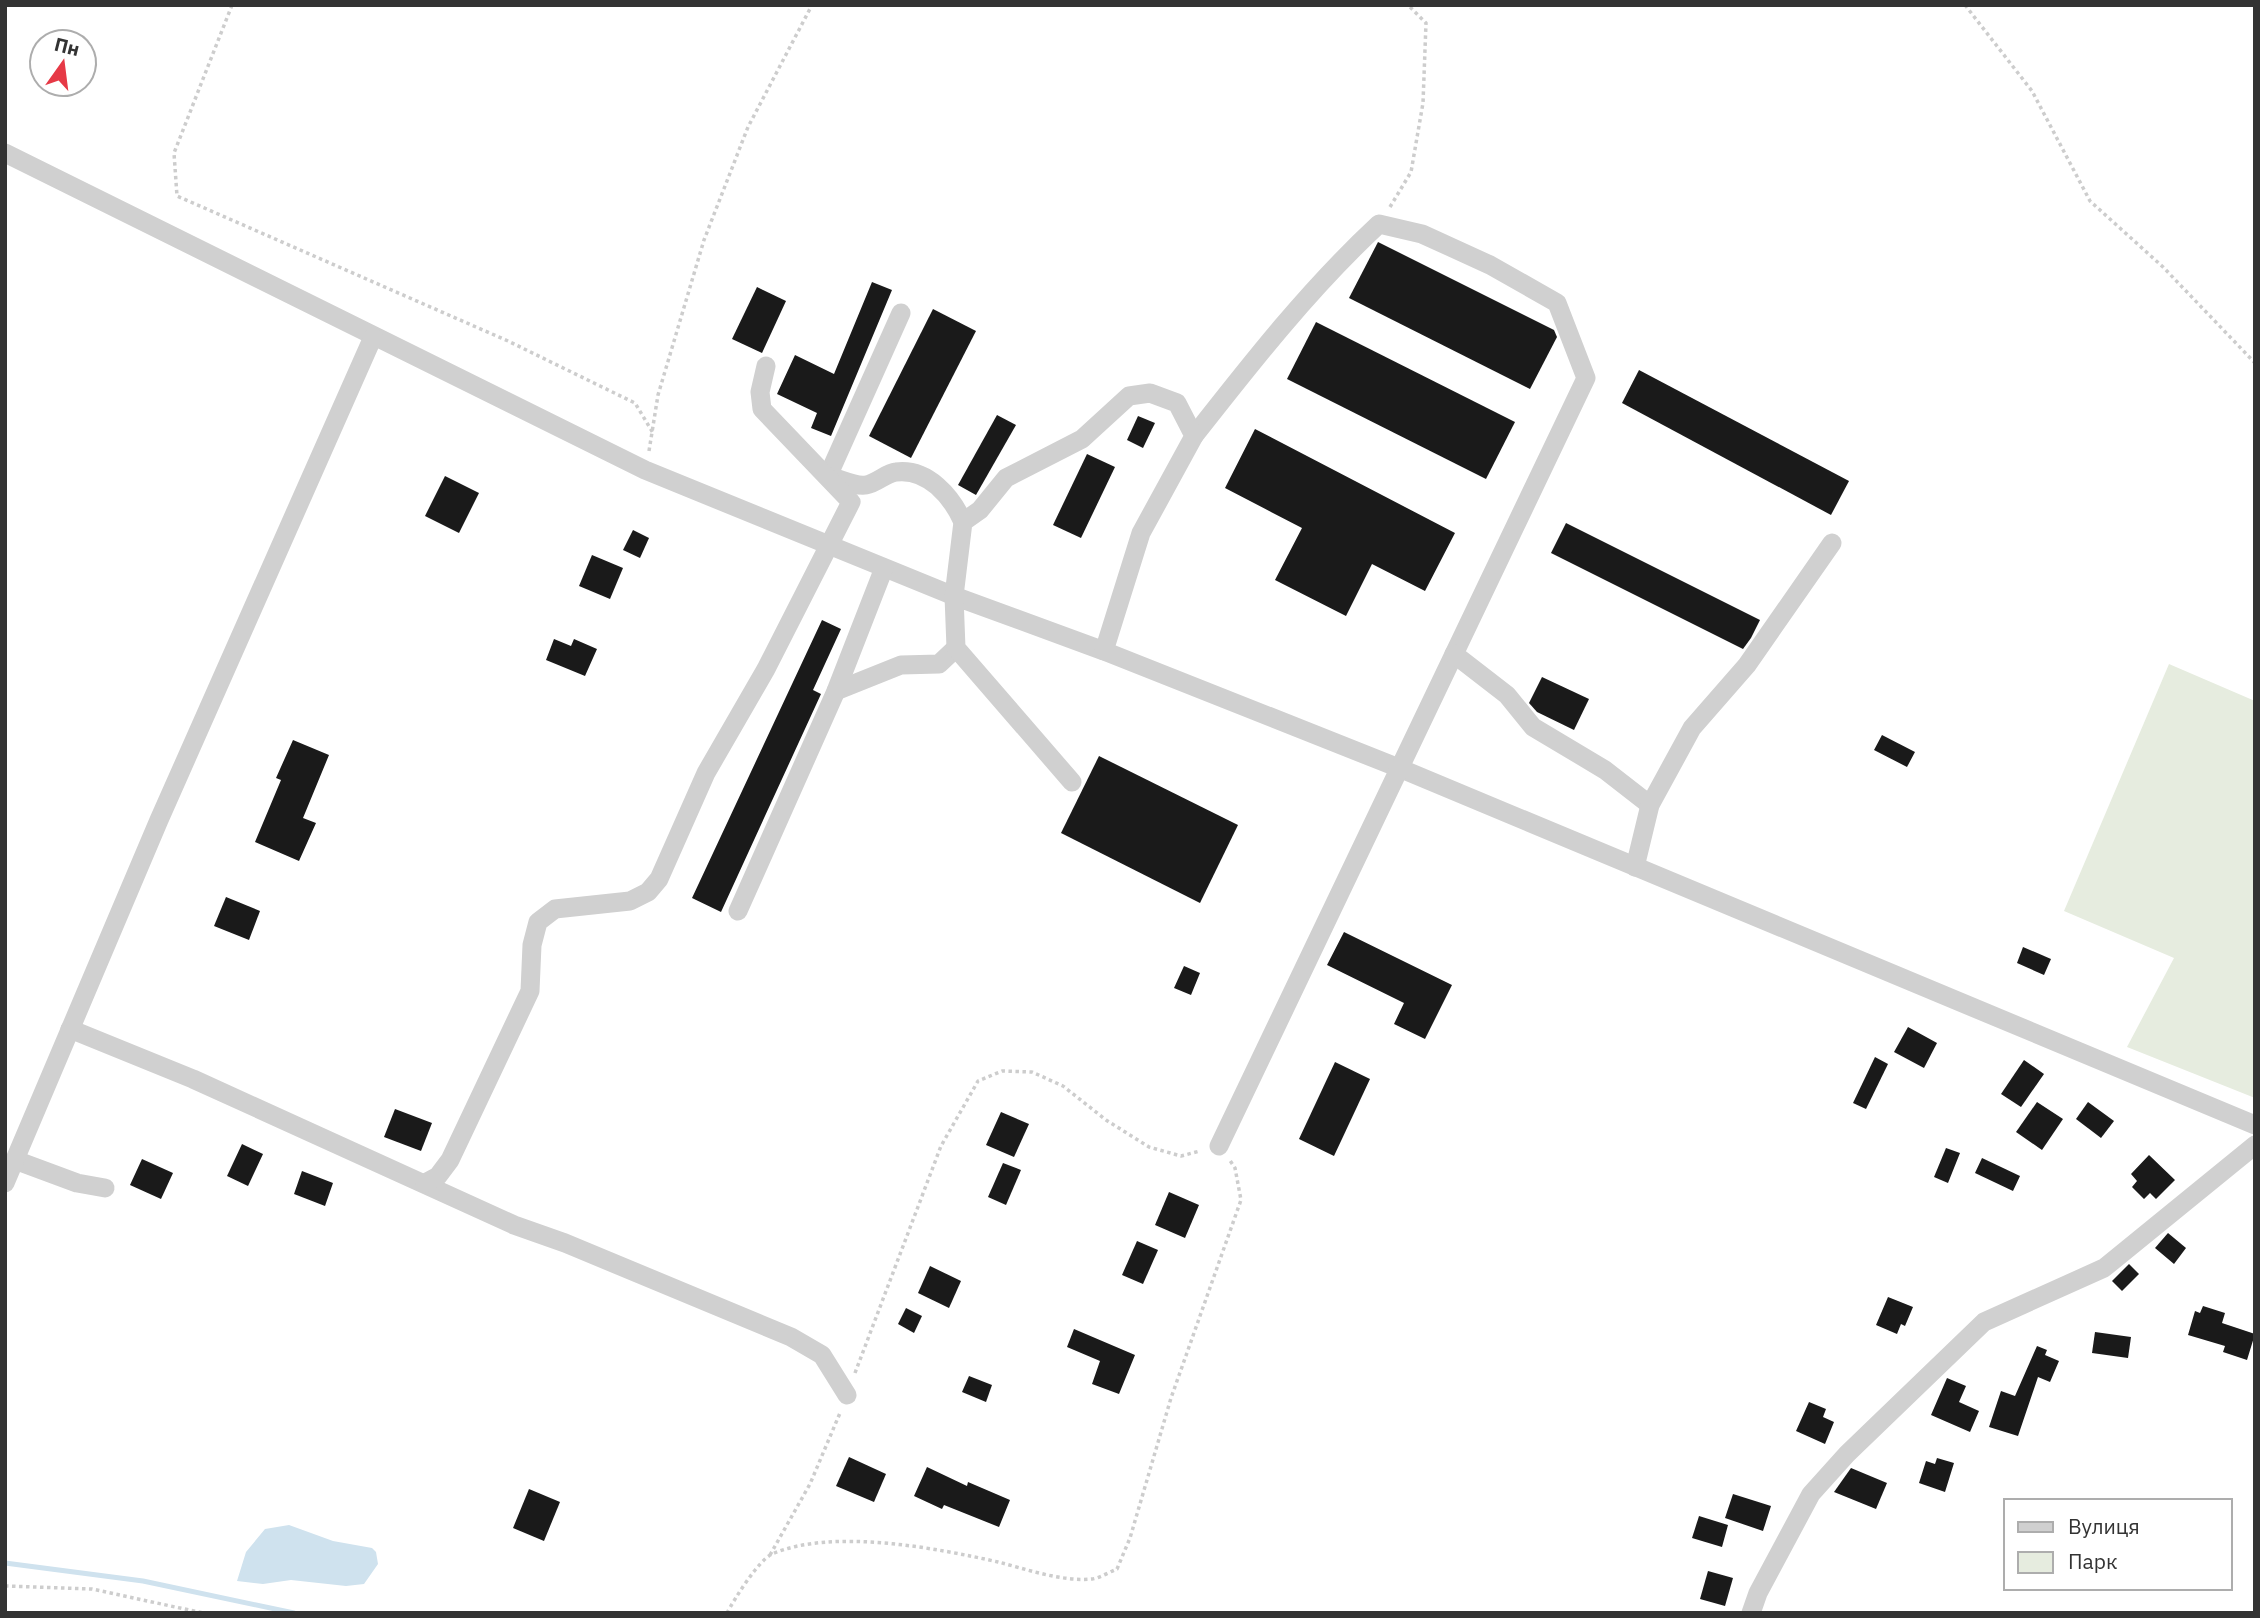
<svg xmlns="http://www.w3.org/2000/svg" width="2260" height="1618" font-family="'IBM Plex Sans',sans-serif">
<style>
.green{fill:#e6ecdf}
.water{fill:#cfe2ee}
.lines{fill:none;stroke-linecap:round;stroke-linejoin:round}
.stream{stroke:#cfe2ee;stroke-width:5}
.building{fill:#1a1a1a}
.path{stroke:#cdcdcd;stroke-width:3.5;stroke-dasharray:3.5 3.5;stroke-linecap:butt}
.minor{stroke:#d0d0d0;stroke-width:19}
</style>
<rect width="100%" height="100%" fill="#fff"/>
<polygon class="green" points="2169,664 2255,701 2255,1098 2127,1047 2174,958 2064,911"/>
<polygon class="water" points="289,1525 333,1541 372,1548 376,1552 378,1564 364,1584 346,1586 291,1580 263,1584 237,1581 246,1552 265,1529"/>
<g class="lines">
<polyline class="stream" points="5,1563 143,1581 294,1613"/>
</g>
<g class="building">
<polygon points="1378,242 1554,330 1557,337 1530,389 1349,298"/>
<polygon points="872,282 892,290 831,436 811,428 817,413 777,394 795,355 834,374"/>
<polygon points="757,287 786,301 762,353 732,339"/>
<polygon points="933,309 976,331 911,458 869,436"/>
<polygon points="1316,322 1515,422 1486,479 1287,379"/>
<polygon points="1639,370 1849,481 1831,515 1622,403"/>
<polygon points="997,415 1016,425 976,495 958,485"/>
<polygon points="1138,416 1155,423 1143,448 1127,440"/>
<polygon points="1255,429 1455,533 1425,591 1372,564 1346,616 1275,580 1302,528 1225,488"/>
<polygon points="1087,454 1115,467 1081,538 1053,525"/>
<polygon points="445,476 479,493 459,533 425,516"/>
<polygon points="1566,523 1760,620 1751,638 1743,649 1551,553"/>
<polygon points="633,530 649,538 640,558 623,550"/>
<polygon points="592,555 623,568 610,599 579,586"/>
<polygon points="822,620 841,629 813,690 821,694 721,912 692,898"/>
<polygon points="554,639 571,646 574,639 597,649 585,676 546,660"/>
<polygon points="1542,677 1589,699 1574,730 1537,712 1529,703"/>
<polygon points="1882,735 1915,752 1907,767 1874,750"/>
<polygon points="293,740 329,755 303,818 316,823 299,861 255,842 281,780 276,778"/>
<polygon points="1099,756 1238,825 1200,903 1061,833"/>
<polygon points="226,897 260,911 249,940 214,926"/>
<polygon points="1344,932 1452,985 1425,1039 1394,1024 1404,1003 1327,965"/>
<polygon points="2023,947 2051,959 2044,975 2017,963"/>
<polygon points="1184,966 1200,973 1191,995 1174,988"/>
<polygon points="1908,1027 1937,1043 1924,1068 1894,1052"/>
<polygon points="1875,1057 1888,1064 1866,1109 1853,1103"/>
<polygon points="2024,1060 2044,1074 2021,1107 2001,1094"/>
<polygon points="1335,1062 1370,1079 1334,1156 1299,1139"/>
<polygon points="2037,1102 2063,1119 2042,1150 2016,1132"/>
<polygon points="2088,1102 2114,1121 2101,1138 2076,1119"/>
<polygon points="395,1109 432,1123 421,1151 384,1137"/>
<polygon points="1001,1112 1029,1124 1014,1157 986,1145"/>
<polygon points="242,1144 263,1154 248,1186 227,1176"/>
<polygon points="1946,1148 1960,1153 1948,1183 1934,1177"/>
<polygon points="2149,1155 2175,1180 2156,1199 2150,1193 2144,1199 2132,1187 2137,1181 2131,1174"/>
<polygon points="1982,1158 2020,1176 2013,1191 1975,1173"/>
<polygon points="142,1159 173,1173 161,1199 130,1185"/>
<polygon points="1003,1163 1021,1170 1006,1205 988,1197"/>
<polygon points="302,1171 333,1183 325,1206 294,1194"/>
<polygon points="1169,1192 1199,1205 1185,1238 1155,1225"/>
<polygon points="2168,1233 2186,1248 2174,1264 2155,1248"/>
<polygon points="1137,1241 1158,1250 1143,1284 1122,1275"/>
<polygon points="2129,1264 2139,1274 2122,1291 2112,1281"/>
<polygon points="930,1266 961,1281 949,1308 918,1293"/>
<polygon points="1888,1297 1913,1307 1905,1326 1901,1324 1897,1334 1876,1325"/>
<polygon points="2203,1306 2225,1313 2222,1323 2255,1334 2247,1360 2223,1352 2225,1346 2188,1335 2195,1311 2200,1313"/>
<polygon points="906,1308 922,1316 914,1333 898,1324"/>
<polygon points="1074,1329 1135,1355 1119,1394 1092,1384 1100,1361 1067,1347"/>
<polygon points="2095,1332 2131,1337 2128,1358 2092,1353"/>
<polygon points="2037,1346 2047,1350 2045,1355 2059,1361 2050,1382 2038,1377 2018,1436 1989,1427 2001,1391 2015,1396"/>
<polygon points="969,1376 992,1385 986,1402 962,1392"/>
<polygon points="1947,1378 1966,1386 1959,1402 1979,1411 1970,1432 1931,1415"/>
<polygon points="1809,1402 1826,1409 1823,1417 1834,1422 1825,1444 1796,1431"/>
<polygon points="849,1457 886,1474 874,1502 836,1486"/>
<polygon points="1937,1458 1954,1463 1945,1492 1919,1483 1926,1461 1935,1464"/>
<polygon points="927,1467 967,1486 968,1482 1010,1500 999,1527 944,1505 942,1509 914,1496"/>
<polygon points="1851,1468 1887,1483 1876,1509 1834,1492"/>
<polygon points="529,1489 560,1502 544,1541 513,1528"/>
<polygon points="1733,1494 1771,1506 1763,1531 1725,1518"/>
<polygon points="1699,1516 1728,1525 1722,1547 1692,1538"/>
<polygon points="1708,1571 1733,1578 1725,1606 1700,1599"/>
</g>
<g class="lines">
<g class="path">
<polyline points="232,5 174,153 177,196 508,341 600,386 635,403 653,433"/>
<polyline points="1965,5 2032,91 2090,201 2163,267 2255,363"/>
<polyline points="1390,207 1411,172 1423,103 1426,23 1408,5"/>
<polyline points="649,451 658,395 704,240 748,127 812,5"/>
<polyline points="855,1373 941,1146 978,1081 1002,1071 1032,1072 1063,1086 1106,1120 1149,1147 1181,1156 1200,1151"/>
<polyline points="770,1555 810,1484 840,1413"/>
<polyline points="5,1586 92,1589 203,1613"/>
<path d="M727,1613C735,1598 758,1561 772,1554C832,1528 936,1548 998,1562C1026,1569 1062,1582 1092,1579C1100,1578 1109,1572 1117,1569L1130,1538L1171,1398L1241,1200L1235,1168L1229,1159"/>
</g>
<g class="minor">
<polyline points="5,153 645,470 954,596 1104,651 1399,768 2255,1125"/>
<path d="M901,313L828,476C838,478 856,487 866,485C877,483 886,473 896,472C928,468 952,497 963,522"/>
<path d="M1194,436C1252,362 1310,288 1379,224L1422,234L1490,265L1557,303L1586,378L1219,1146"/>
<polyline points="1454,654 1507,695 1533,727 1605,770 1650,805"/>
<polyline points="836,691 901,665 939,664 956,648"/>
<polyline points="1072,782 956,648 954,596 963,522 980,510 1006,478 1082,439 1129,396 1150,393 1177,403 1194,436 1141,533 1104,651"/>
<polyline points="1635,867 1650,805 1692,728 1747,665 1832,543"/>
<polyline points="738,911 836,691 884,568"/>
<polyline points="70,1029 193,1079 514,1225 565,1243 791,1337 822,1355 847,1395"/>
<polyline points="15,1160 77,1183 105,1188"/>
<polyline points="5,1183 159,820 373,337"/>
<polyline points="425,1183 438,1176 450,1160 530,991 532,945 538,922 555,909 630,901 648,892 659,879 706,773 766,669 851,502 762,409 760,392 766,366"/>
<polyline points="1751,1613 1758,1593 1811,1494 1847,1454 1984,1322 2104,1268 2255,1145"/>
</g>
</g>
<rect width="2260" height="1618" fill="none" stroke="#333333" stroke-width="14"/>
<rect x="2004" y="1499" width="228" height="91" fill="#ffffff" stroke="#adadad" stroke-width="2"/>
<rect x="2018" y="1522" width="35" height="10" fill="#d0d0d0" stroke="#adadad" stroke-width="2"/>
<text x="2068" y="1534" font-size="21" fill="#333333">Вулиця</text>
<rect x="2018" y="1552" width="35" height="21" fill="#e6ecdf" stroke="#adadad" stroke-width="2"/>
<text x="2068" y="1569" font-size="21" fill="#333333">Парк</text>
<g transform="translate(63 63) rotate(14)"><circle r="33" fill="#ffffff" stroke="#adadad" stroke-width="2"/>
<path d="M0-5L12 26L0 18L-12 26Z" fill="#e63946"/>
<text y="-10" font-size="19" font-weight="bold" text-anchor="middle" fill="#333333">Пн</text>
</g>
</svg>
